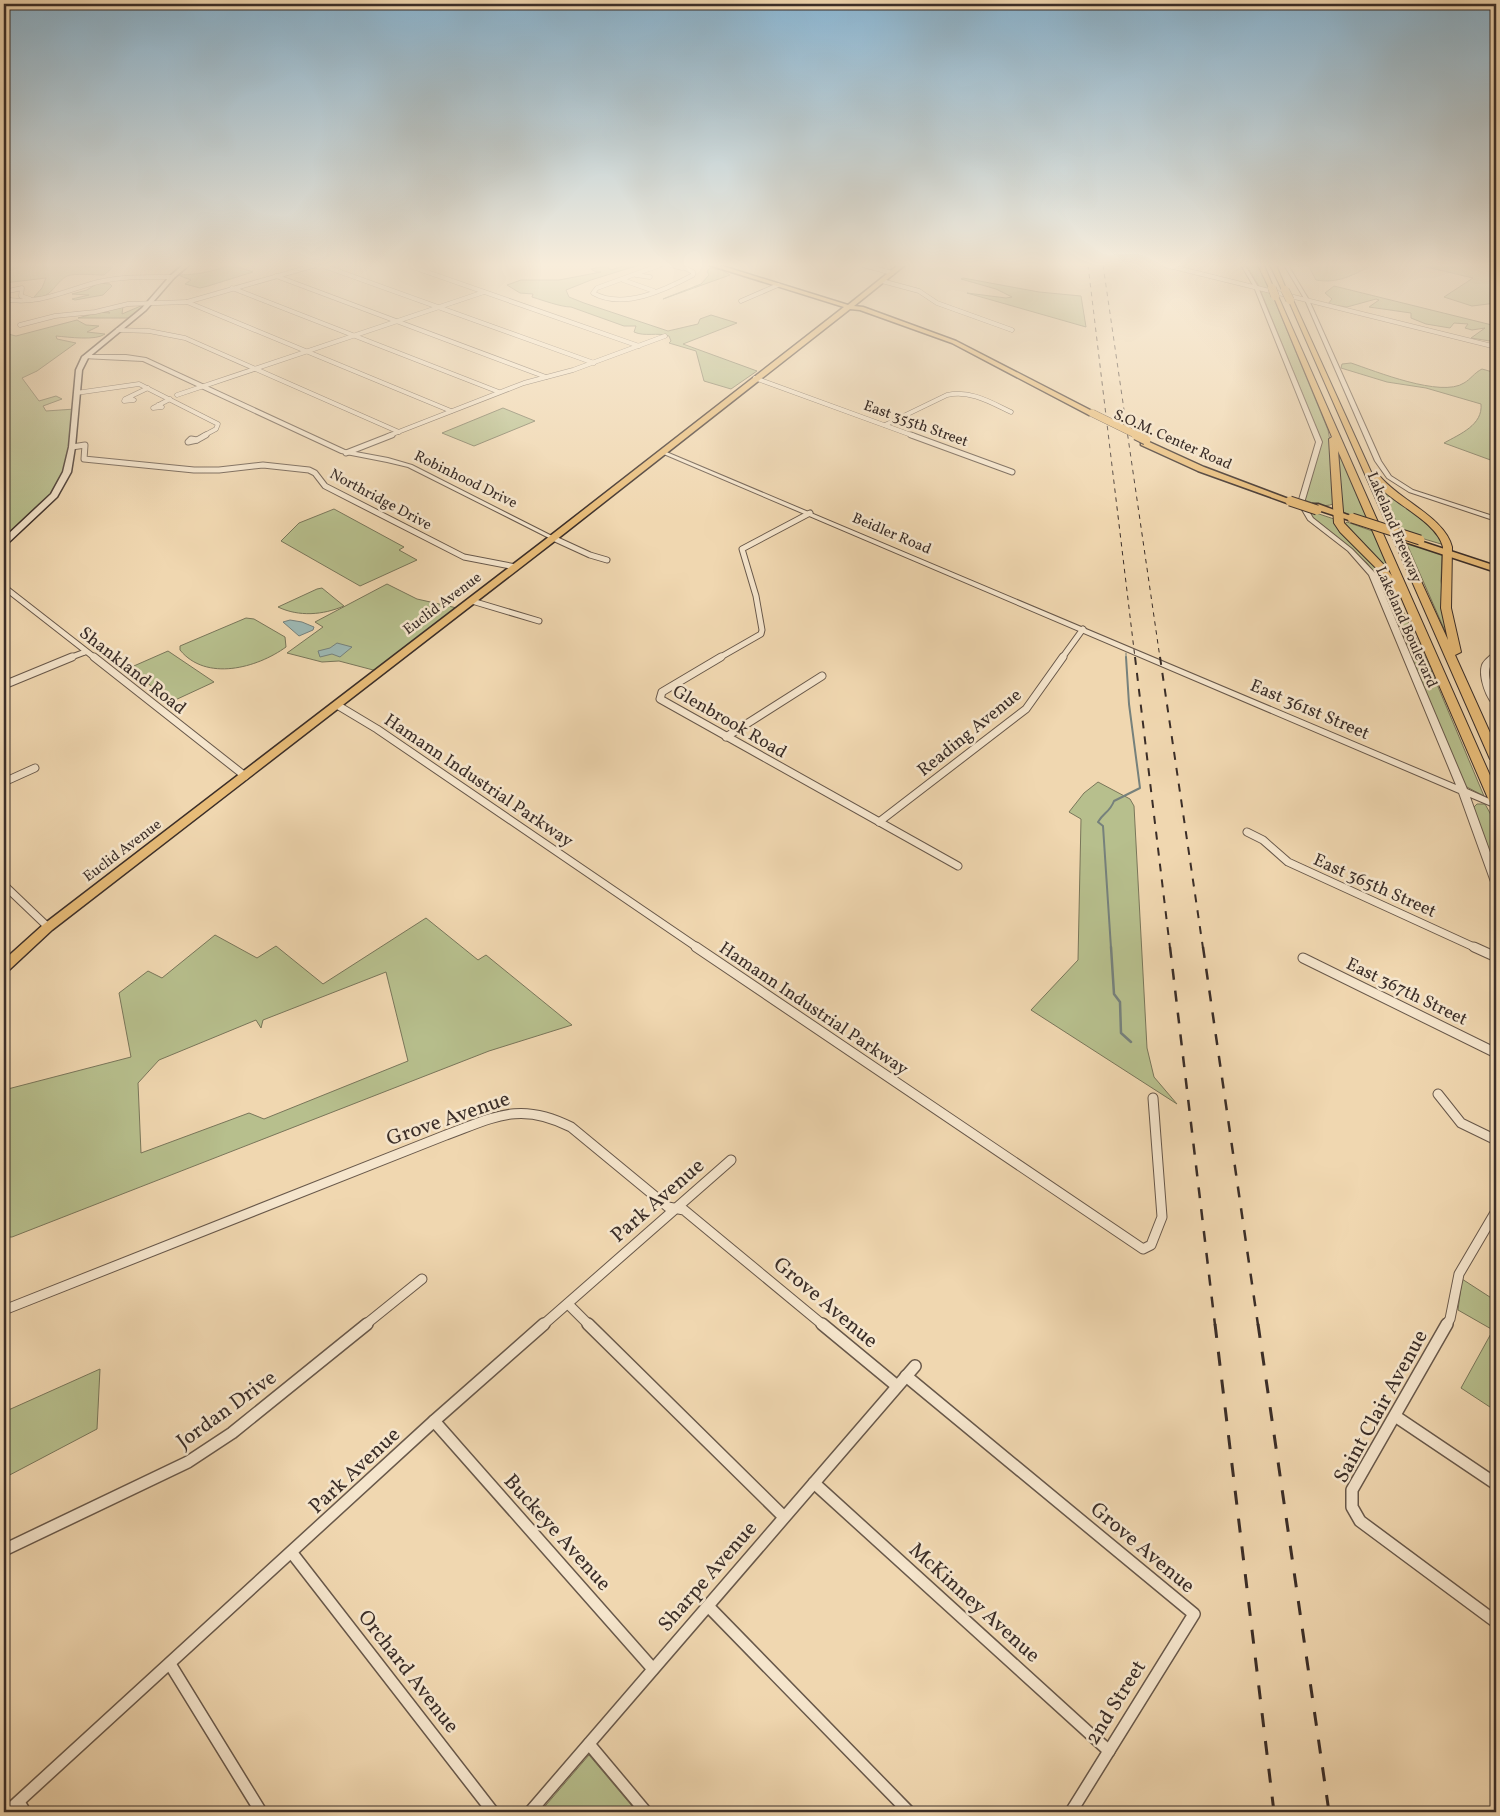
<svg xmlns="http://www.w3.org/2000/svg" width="1500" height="1816" font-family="Vollkorn,serif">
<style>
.green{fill:#b7bf8d;stroke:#79765a;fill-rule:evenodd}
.water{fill:#9db8b4;stroke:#76817c}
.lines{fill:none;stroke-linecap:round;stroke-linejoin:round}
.stream-far2{stroke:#76817c;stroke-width:1}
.stream-far1{stroke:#76817c;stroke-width:2}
.stream{stroke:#76817c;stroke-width:2.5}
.minor-far4-casing{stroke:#68584a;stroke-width:5}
.minor-far3-casing{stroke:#68584a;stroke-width:7}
.minor-far2-casing{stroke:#68584a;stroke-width:9}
.minor-far1-casing{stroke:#68584a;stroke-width:11}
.minor-casing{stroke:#68584a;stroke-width:14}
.tertiary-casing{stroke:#68584a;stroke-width:2}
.secondary-casing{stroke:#3b2e28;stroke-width:3}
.primary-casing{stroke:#3b2e28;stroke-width:3}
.motorway-casing{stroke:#3b2e28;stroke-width:2}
.minor-far4{stroke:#f5e5cc;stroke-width:4}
.minor-far3{stroke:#f5e5cc;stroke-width:5}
.minor-far2{stroke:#f5e5cc;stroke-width:7}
.minor-far1{stroke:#f5e5cc;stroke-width:9}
.minor{stroke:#f5e5cc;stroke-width:11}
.tertiary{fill:#f5e5cc;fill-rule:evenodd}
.secondary{fill:#f5e5cc;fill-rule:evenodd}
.primary{fill:#e8bc78;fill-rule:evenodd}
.motorway{fill:#e8bc78;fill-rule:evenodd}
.rail-far3{stroke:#3b2e28;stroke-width:1;stroke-dasharray:4.5 4.5;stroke-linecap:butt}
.rail-far2{stroke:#3b2e28;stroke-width:2;stroke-dasharray:8 8;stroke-linecap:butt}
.rail-far1{stroke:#3b2e28;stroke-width:2.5;stroke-dasharray:11 11;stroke-linecap:butt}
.rail{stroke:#3b2e28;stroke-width:3;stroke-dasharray:14 14;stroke-linecap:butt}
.primary-bridge-far1-casing{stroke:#3b2e28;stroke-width:8;stroke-linecap:butt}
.primary-bridge-casing{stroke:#3b2e28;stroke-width:11;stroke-linecap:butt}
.motorway-bridge-casing{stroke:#3b2e28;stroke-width:9;stroke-linecap:butt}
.primary-bridge-far1{stroke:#e8bc78;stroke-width:7}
.primary-bridge{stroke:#e8bc78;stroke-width:9}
.motorway-bridge{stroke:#e8bc78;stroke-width:8}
.labels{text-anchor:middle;stroke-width:5;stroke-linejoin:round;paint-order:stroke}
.far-street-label{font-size:15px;fill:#3b2e28;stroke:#f5e5cc}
.street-label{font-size:18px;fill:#3b2e28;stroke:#f5e5cc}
.near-street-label{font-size:21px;fill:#3b2e28;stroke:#f5e5cc}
</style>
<rect width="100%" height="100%" fill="#f0d7b0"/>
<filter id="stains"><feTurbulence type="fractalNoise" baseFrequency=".004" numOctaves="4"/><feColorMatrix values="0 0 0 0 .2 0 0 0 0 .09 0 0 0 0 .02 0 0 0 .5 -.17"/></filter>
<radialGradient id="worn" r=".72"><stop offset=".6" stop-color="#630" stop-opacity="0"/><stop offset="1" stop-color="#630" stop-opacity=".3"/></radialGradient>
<g class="green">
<path d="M4,265L113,267L104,275C96,275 73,273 67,276C54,283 52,299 34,297L42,288L46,278L4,283Z"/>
<path d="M231,265L253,272L208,286L200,288L185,284L191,280L178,275C197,275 214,271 231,265Z"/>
<path d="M626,265H639L591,280L566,290L569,297L584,303L668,331L698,324L700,319L711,315L737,323L683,344L757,371L731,389L704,381L696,351L669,343L671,341L669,336C657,332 645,337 634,332L636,326H624L571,307C561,307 542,300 532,297L533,294L520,293L507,285L521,280H559L601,272H596L591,269L606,266L611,270Z"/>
<polygon points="1246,265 1259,265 1271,291 1260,288"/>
<path d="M1308,265H1372C1354,275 1337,284 1316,280Z"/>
<polygon points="1418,265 1496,265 1496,303 1472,306 1444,297 1473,278"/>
<polygon points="710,268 722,270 730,275 663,299 701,284 709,275 707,271"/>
<polygon points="963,278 1039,292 1081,296 1086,327 967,293 1006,298 1012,297 996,289 961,279"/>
<polygon points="98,283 110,284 112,286 103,295 75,300 72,299 89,295 72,294 87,290"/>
<polygon points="1334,286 1496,326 1496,342 1471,338 1485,328 1472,330 1465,328 1468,324 1454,323 1450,328 1426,324 1411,318 1411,313 1369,307 1379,300 1376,299 1347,307 1328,304 1332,299 1325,293"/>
<path d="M1265,291L1272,294L1328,430L1331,446L1333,504C1324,508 1314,503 1304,500L1322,442L1261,292Z"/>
<polygon points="143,305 145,306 129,318 78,318 100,312 110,313 106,310 123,306 122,314"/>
<path d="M77,320L86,325L99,326L87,332L105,334C96,341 68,337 56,336L57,339L76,343L37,371L22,378L39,401L56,396L62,399L43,406L46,411L75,409C73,432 74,460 63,481C53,499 20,528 4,542V333L16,336Z"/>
<path d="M1351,363C1375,371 1441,398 1464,383C1471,379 1474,373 1482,369L1496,373V394L1492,401L1496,403V451L1493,455L1496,456V462L1444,443C1460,434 1483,425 1481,404L1426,388L1387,382L1341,368L1342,364Z"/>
<polygon points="503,408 535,421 474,446 442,433"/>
<polygon points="1339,454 1341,454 1370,522 1342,512"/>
<polygon points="1379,484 1434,525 1442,541 1441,544 1401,532"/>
<polygon points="334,509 404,547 399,550 417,560 360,586 281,541 299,523"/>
<polygon points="1307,510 1334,519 1379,567 1395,594 1428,663 1484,796 1463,785 1382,583 1367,563 1312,517"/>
<polygon points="1347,522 1375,532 1395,578 1392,578 1343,525"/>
<polygon points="1406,542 1442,554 1441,581 1448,631 1445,631"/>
<polygon points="387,584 417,599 457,608 377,671 339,661 322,662 287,653 323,627 315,622"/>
<path d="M322,588L344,606C323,615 299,617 278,607L317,589Z"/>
<path d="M246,618L254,619L285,637L286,647C257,668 206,682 180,650V646Z"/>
<polygon points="168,651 214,682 173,701 127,669"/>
<polygon points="1098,782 1130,799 1134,806 1147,1048 1154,1077 1177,1104 1031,1010 1078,960 1081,819 1069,812 1084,793"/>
<polygon points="1477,804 1485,804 1496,824 1496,870 1473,808"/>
<path d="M426,918L478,960L486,955L572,1025L489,1051L12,1237H4V1140L7,1135V1116H4V1090L131,1057L119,993L148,971L162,978L215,935L257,958L276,946L323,984ZM386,972L408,1061L264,1119L249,1113L141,1153L138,1083L159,1060L256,1020L261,1028L263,1020Z"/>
<polygon points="1462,1279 1496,1301 1496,1411 1461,1388 1493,1330 1458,1310"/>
<polygon points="100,1369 97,1429 4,1478 4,1412"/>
<polygon points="589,1755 637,1812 540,1812"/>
</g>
<g class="water">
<polygon points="290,620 302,622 314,627 313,630 299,636 283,622"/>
<polygon points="337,643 352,647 340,657 332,654 320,657 318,651 330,648"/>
</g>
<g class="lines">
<g class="stream-far2">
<polyline points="4,272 27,265"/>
<polyline points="1126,653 1126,658"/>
</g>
<path class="stream-far1" d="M1111,948L1103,826L1098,822C1103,813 1110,812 1114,801L1140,788L1129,704L1126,657"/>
<polyline class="stream" points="1111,947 1114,994 1120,1002 1121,1033 1131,1042"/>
<g class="minor-far4-casing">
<g id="minor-far4">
<polyline points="321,265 594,363"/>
<polyline points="407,265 639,346"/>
<path d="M660,265L597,288L593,293C623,310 665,290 693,275V272L683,267"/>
<polyline points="671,265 682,268"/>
<polyline points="863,265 892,273"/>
<polyline points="1165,265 1496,347"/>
<polyline points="636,275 650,277"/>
<polyline points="276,276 546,377"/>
<polyline points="623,280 654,291"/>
<polyline points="882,281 919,291 937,303 1012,330"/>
<polyline points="232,288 499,392"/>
<polyline points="4,292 22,288 21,296 30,299"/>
<path d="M4,299C38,306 66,290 98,282C122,276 147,277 172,277"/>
<polyline points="741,301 778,285"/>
<polyline points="187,302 316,265"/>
<polyline points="20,325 55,316 95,312 128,304 187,302 451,411"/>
<polyline points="118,330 149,331 185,338 399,432"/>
<polyline points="755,378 914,436"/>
<polyline points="76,393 139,384 218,424 216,429 203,436"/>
<polyline points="177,395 484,292"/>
<polyline points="129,398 134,400 124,401 125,399 148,388"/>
<polyline points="158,405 162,407 153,408 170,399"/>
<path d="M885,425L947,395C971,390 990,402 1011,412"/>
<polyline points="388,436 524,383 573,370 665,336"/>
</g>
</g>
<g class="minor-far3-casing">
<g id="minor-far3">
<polyline points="911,435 1012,472"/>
<polygon points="191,439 197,440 188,442"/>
<polyline points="197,440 206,435"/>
<polyline points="72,447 85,445 84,459 194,470 219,470 263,465 309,470 315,473 325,486 464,557 516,567"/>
<polyline points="346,453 392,435"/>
<polyline points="553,538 590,555 607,560"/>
<polyline points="4,587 95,658"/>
<polyline points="472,601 539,621"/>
<polyline points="69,658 85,652"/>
<polyline points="719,658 761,634 762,630 756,596 742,549 810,513"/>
<polyline points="1062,658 1083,629"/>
</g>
</g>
<g class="minor-far2-casing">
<g id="minor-far2">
<polyline points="94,657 245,776"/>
<polyline points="721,657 662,692 660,699 958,866"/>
<polyline points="4,685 72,657"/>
<polyline points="4,685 4,705"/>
<polyline points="337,705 377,729 698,948"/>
<polyline points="726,737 822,676"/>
<polyline points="4,782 35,768"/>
<polyline points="879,822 1026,709 1063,657"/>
<polyline points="1247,832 1263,840 1288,862 1476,948"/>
<polyline points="4,885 48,927"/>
</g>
</g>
<g class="minor-far1-casing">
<g id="minor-far1">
<polyline points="696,947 1143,1249 1151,1245 1162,1217 1153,1098"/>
<polyline points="1474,947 1496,957"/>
<polyline points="1303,958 1496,1053"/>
<polyline points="1438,1094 1461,1123 1496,1140"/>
<polyline points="568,1304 589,1325"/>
<path d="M4,1310L446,1135C495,1117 520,1101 571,1127L668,1207L684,1210L823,1325"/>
<polyline points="365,1325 422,1279"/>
<polyline points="543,1325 731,1160"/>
<polyline points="1446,1325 1450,1319 1459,1274 1496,1211"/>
</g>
</g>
<g class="minor-casing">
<g id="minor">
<polyline points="588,1324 783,1516"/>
<polyline points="822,1324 897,1386"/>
<polyline points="1447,1324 1352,1490 1352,1507 1360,1521 1496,1622"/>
<polyline points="906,1376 1194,1614 1071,1812"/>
<polyline points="1395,1416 1496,1484"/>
<polyline points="434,1421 653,1669"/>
<polyline points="814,1483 1109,1751"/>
<polyline points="4,1550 188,1462 232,1433 367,1324"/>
<polyline points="292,1553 493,1812"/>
<polyline points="708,1606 909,1812"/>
<polyline points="170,1664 261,1812"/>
<polyline points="589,1744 646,1812"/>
<polyline points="19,1802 25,1812"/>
<polyline points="7,1812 434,1421 544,1324"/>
<polyline points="530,1812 915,1366"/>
</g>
</g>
<g class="tertiary-casing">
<g id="tertiary">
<polygon points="1241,265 1245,265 1258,287 1322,442 1304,503 1313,518 1352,549 1376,574 1467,789 1496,802 1496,808 1470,797 1496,869 1496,885 1491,882 1459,793 659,452 664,451 1456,785 1369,575 1348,551 1308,520 1298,503 1316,442 1254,287"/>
<polygon points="1284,265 1288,265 1309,300 1381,461 1391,476 1413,490 1496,517 1496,521 1409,492 1387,478 1375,461 1305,300"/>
<polygon points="85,355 126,355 146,358 345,450 388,458 412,465 556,538 551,539 408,467 387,462 341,453 143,361 83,358 82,357"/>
<path d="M1493,653H1496V659C1480,671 1497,691 1496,706C1487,702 1478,676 1482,665C1484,660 1489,657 1493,653Z"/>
</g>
</g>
<g class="secondary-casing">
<polygon id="secondary" points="183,265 189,265 174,278 146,310 88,358 82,370 75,447 71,472 57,497 7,544 4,544 4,538 51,494 63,472 69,447 76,370 82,357 142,308 170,276"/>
</g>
<g class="primary-casing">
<g id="primary">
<polygon points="709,265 719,265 848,305 898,265 905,265 854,306 863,307 956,341 1096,413 1089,415 952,343 860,310 850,309 556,540 52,930 9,970 4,972 4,960 44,924 550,536 844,307"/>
<polygon points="1141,441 1147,441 1204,467 1294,501 1287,503 1198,471 1141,445"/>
<polygon points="1312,504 1318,504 1356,518 1352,521 1312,508"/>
<polygon points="1405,538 1411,538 1496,566 1496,572 1405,542"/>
</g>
</g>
<g class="motorway-casing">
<g id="motorway">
<polygon points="1258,265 1264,265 1274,289 1269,288"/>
<polygon points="1270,265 1276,265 1287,291 1282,290"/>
<path d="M1273,295L1278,296L1496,789V807L1490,803L1401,597H1395L1378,570L1340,532L1334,523L1329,439L1332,437ZM1338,451L1392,576L1385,566L1344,523Z"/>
<path d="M1288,299L1293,300L1372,474H1378C1398,500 1445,517 1452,547L1451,608L1461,652L1455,655L1496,746V763L1490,759ZM1377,485C1396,505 1437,522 1443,547L1441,608L1448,640Z"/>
</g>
</g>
<use href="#minor-far4" class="minor-far4"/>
<use href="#minor-far3" class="minor-far3"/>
<use href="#minor-far2" class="minor-far2"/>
<use href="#minor-far1" class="minor-far1"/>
<use href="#minor" class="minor"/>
<use href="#tertiary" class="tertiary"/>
<use href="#secondary" class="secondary"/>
<use href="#primary" class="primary"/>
<use href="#motorway" class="motorway"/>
<g class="rail-far3">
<polyline points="1088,265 1135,658"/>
<polyline points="1103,265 1160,658"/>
</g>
<g class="rail-far2">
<polyline points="1135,657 1170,948"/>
<polyline points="1160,657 1203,948"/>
</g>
<g class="rail-far1">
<polyline points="1170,947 1215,1325"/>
<polyline points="1203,947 1258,1325"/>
</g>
<g class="rail">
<polyline points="1215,1324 1274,1812"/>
<polyline points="1258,1324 1329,1812"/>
</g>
<g class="primary-bridge-far1-casing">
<polyline id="primary-bridge-far1" points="1092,413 1139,436"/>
</g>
<g class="primary-bridge-casing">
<g id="primary-bridge">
<polyline points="1136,435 1146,440"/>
<polyline points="1290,501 1317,510"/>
<polyline points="1352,518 1420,540"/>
</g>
</g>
<g class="motorway-bridge-casing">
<g id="motorway-bridge">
<polyline points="1272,288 1275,296"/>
<polyline points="1285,290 1290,300"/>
</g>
</g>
<use href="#primary-bridge-far1" class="primary-bridge-far1"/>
<use href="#primary-bridge" class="primary-bridge"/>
<use href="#motorway-bridge" class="motorway-bridge"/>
</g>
<linearGradient id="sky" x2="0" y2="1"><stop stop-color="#8ab6d3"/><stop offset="0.51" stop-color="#f8eddb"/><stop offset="1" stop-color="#f8eddb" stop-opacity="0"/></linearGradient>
<rect width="1500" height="519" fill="url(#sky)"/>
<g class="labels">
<g class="far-street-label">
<text transform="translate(916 423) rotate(20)" y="5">East 355th Street</text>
<text transform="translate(1173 439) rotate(24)" y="5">S.O.M. Center Road</text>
<text transform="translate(466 479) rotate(26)" y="5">Robinhood Drive</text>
<text transform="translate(381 499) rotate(28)" y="5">Northridge Drive</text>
<text transform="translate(1395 527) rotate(67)" y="5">Lakeland Freeway</text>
<text transform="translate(892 533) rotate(23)" y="5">Beidler Road</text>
<text transform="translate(442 603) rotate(-37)" y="5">Euclid Avenue</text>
<text transform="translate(1407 627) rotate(66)" y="5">Lakeland Boulevard</text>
<text transform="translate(122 850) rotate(-37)" y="5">Euclid Avenue</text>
</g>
<g class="street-label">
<text transform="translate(133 670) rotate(38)" y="6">Shankland Road</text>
<text transform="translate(1310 709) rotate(23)" y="6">East 361st Street</text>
<text transform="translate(730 721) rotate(30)" y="6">Glenbrook Road</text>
<text transform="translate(969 732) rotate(-39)" y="6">Reading Avenue</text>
<text transform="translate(479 780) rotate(34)" y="6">Hamann Industrial Parkway</text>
<text transform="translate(1375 885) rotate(24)" y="6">East 365th Street</text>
<text transform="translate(1407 991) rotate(26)" y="6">East 367th Street</text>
<text transform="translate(814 1008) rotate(34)" y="6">Hamann Industrial Parkway</text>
</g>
<g class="near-street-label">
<text transform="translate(448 1118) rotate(-19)" y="7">Grove Avenue</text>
<text transform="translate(657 1200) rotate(-41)" y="7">Park Avenue</text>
<text transform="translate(826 1302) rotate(40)" y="7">Grove Avenue</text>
<text transform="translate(1380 1406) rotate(-61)" y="7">Saint Clair Avenue</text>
<text transform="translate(226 1409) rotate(-36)" y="7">Jordan Drive</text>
<text transform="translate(354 1470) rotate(-43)" y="7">Park Avenue</text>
<text transform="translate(558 1532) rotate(48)" y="7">Buckeye Avenue</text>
<text transform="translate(1143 1547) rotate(40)" y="7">Grove Avenue</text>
<text transform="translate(707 1576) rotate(-49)" y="7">Sharpe Avenue</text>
<text transform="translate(975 1602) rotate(42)" y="7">McKinney Avenue</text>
<text transform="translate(409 1671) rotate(52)" y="7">Orchard Avenue</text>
<text transform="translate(1115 1702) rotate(-58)" y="7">2nd Street</text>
</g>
</g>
<rect width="1500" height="1816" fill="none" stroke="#f0d7b0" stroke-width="20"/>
<rect x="5" y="5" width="1490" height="1806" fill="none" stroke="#3b2e28" stroke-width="2.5"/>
<rect x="10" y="10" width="1480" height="1796" fill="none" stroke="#3b2e28"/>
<rect width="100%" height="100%" filter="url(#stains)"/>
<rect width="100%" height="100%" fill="url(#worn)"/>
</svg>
